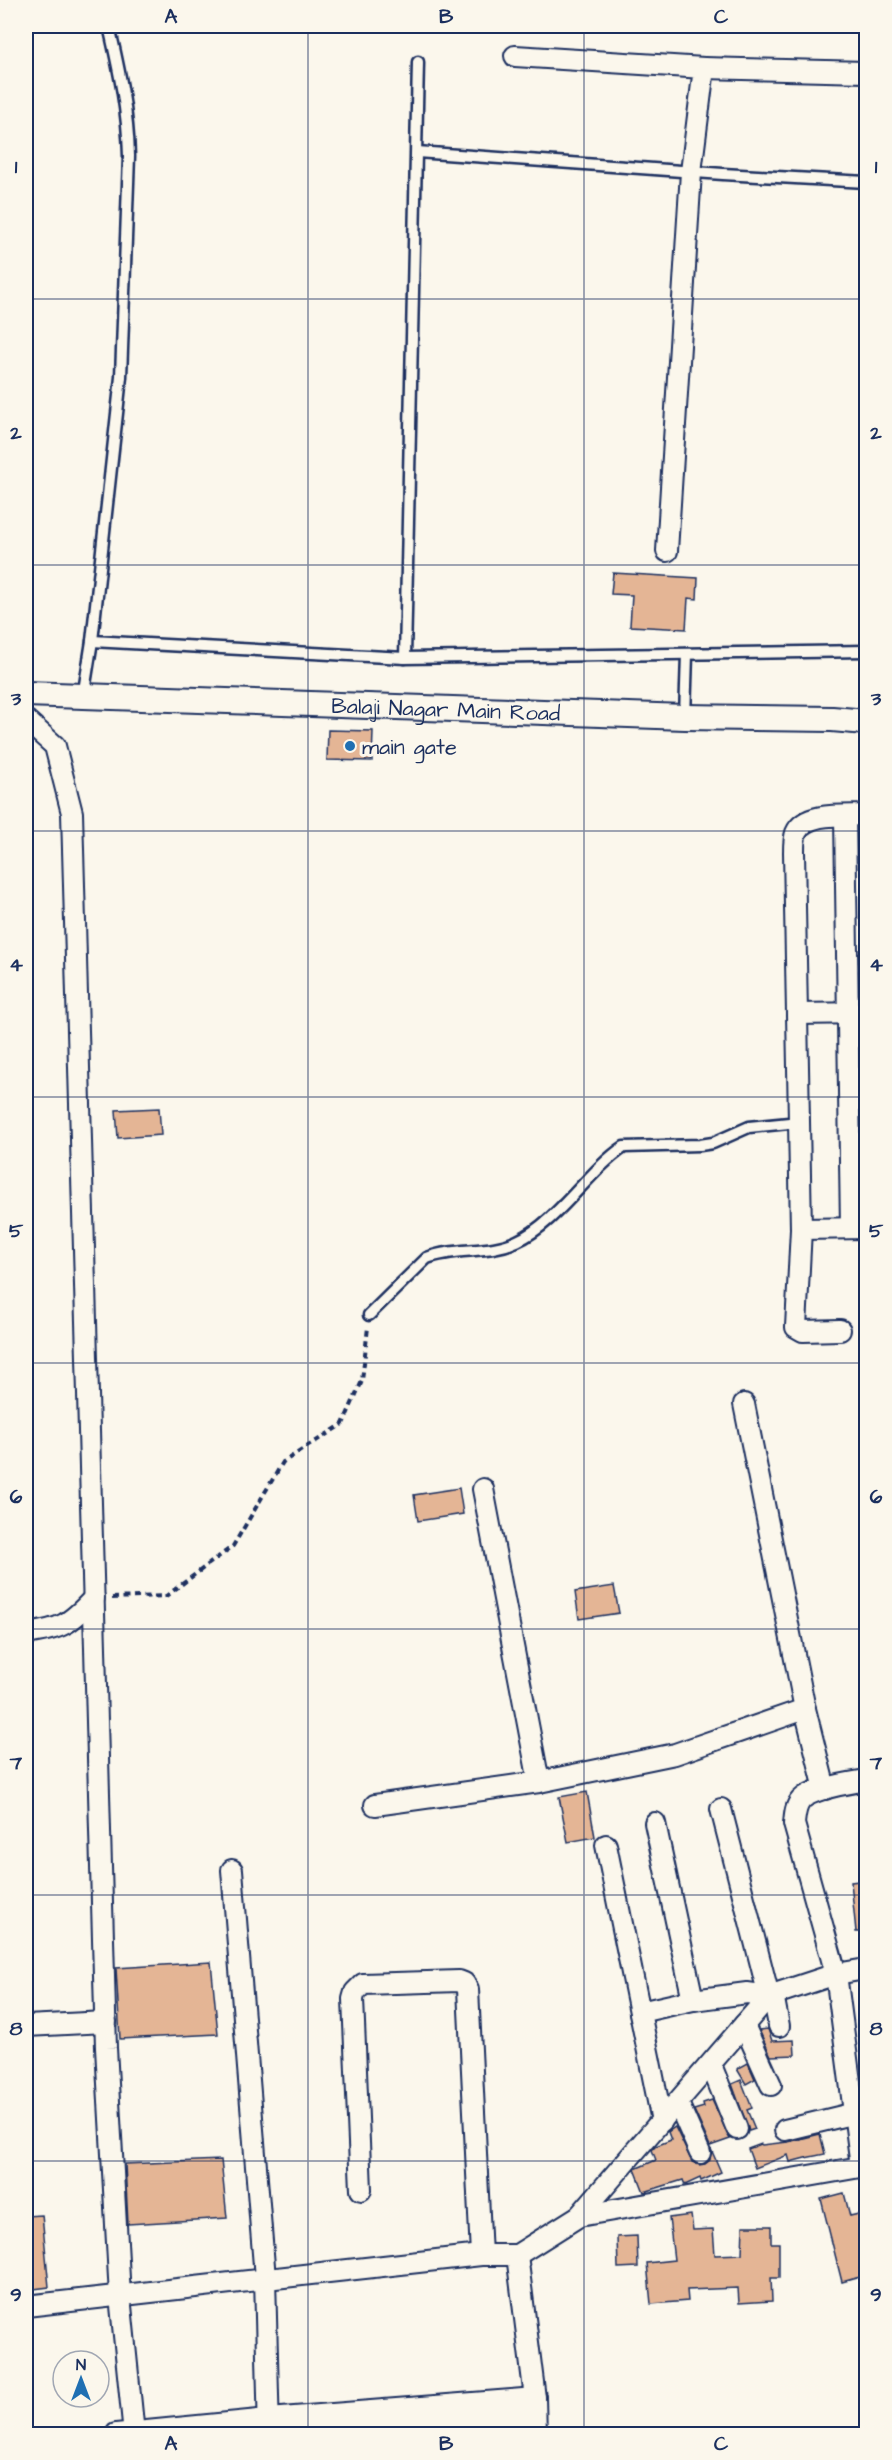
<svg xmlns="http://www.w3.org/2000/svg" width="892" height="2460" font-family="'Architects Daughter',sans-serif">
<style>
.building{fill:#e4b595;stroke:#1b2f5e;stroke-width:1.5}
.lines{fill:none;stroke-linecap:round;stroke-linejoin:round}
.service-casing{stroke:#1b2f5e;stroke-width:15}
.minor-casing{stroke:#1b2f5e;stroke-width:24}
.tertiary-casing{stroke:#1b2f5e;stroke-width:28}
.path{stroke:#1b2f5e;stroke-width:4;stroke-dasharray:6 4.5;stroke-linecap:butt}
.service{stroke:#fbf7ec;stroke-width:10}
.minor{stroke:#fbf7ec;stroke-width:20}
.tertiary{stroke:#fbf7ec;stroke-width:24}
.grid{fill:none;stroke:#1b2f5e;stroke-width:1.5;stroke-opacity:0.55}
.poi-dot{fill:#1f6fb2;stroke:#fbf7ec;stroke-width:2}
.labels{text-anchor:middle;stroke-width:6;stroke-linejoin:round;paint-order:stroke}
.street-label{font-size:22px;fill:#1b2f5e;stroke:#fbf7ec}
.poi-label{font-size:22px;fill:#1b2f5e;stroke:#fbf7ec;text-anchor:start}
.neatline{fill:none;stroke:#1b2f5e;stroke-width:2}
.grid-label{font-size:20px;text-anchor:middle;font-weight:bold;fill:#1b2f5e}
</style>
<rect width="100%" height="100%" fill="#fbf7ec"/>
<filter id="ink" filterUnits="userSpaceOnUse"><feTurbulence type="fractalNoise" baseFrequency=".0167" numOctaves="2"/><feDisplacementMap in="SourceGraphic" scale="12" xChannelSelector="R" yChannelSelector="G"/><feConvolveMatrix kernelMatrix="1 2 1 2 8 2 1 2 1" color-interpolation-filters="sRGB"/></filter>
<g filter="url(#ink)">
<g class="building">
<polygon points="613,573 698,578 697,599 688,598 686,629 630,626 632,595 611,594"/>
<polygon points="328,730 373,731 372,761 327,760"/>
<polygon points="159,1108 161,1135 118,1138 116,1110"/>
<polygon points="459,1488 463,1514 418,1521 414,1495"/>
<polygon points="614,1586 619,1613 579,1619 575,1592"/>
<polygon points="587,1792 595,1837 568,1842 559,1797"/>
<polygon points="867,1880 867,1932 856,1932 851,1882"/>
<polygon points="211,1962 218,2034 120,2039 116,1968"/>
<polygon points="768,2029 772,2041 794,2040 795,2055 771,2056 759,2030"/>
<polygon points="748,2063 755,2079 746,2084 737,2069"/>
<polygon points="741,2080 752,2108 747,2110 755,2129 749,2131 732,2084"/>
<polygon points="712,2100 730,2139 710,2146 694,2110 704,2107 703,2103"/>
<polygon points="675,2127 692,2162 699,2165 705,2164 710,2160 711,2149 721,2172 701,2181 700,2178 685,2185 683,2180 644,2192 635,2169 656,2160 652,2150 656,2146 671,2140 668,2132"/>
<polygon points="820,2134 825,2154 805,2158 790,2162 788,2155 755,2168 748,2149 761,2144 762,2145 788,2142"/>
<polygon points="221,2160 227,2218 128,2224 125,2164"/>
<polygon points="844,2193 850,2216 867,2212 867,2275 842,2282 821,2199"/>
<polygon points="42,2215 49,2287 26,2290 26,2216"/>
<polygon points="691,2215 693,2230 713,2229 715,2255 742,2254 743,2226 771,2226 771,2243 779,2243 779,2278 771,2278 772,2301 739,2303 738,2288 687,2290 688,2301 651,2304 647,2263 674,2260 669,2218"/>
<polygon points="637,2236 638,2267 618,2268 617,2237"/>
</g>
<g class="lines">
<g class="service-casing">
<g id="service">
<polyline points="417,152 723,174 866,182"/>
<path d="M92,641L121,377L129,156C128,111 119,69 109,26"/>
<polyline points="405,658 418,62"/>
<polyline points="83,697 92,641 405,658 866,651"/>
<polyline points="685,717 687,654"/>
<path d="M369,1315L427,1258C456,1247 489,1254 517,1241C557,1223 587,1172 624,1147L700,1145L713,1143L749,1127L799,1122"/>
</g>
</g>
<g class="minor-casing">
<g id="minor">
<polyline points="515,56 704,68 691,172 667,551"/>
<polyline points="704,68 866,72"/>
<polyline points="26,720 55,746 72,813 106,2048 120,2296 134,2434"/>
<polyline points="845,816 851,1228"/>
<polyline points="797,1014 866,1013"/>
<polyline points="801,1229 866,1228"/>
<path d="M840,1330L803,1331L796,1327L801,1229L794,852C794,846 794,838 796,833C805,811 847,816 866,815"/>
<polyline points="744,1404 805,1709 825,1789"/>
<polyline points="483,1489 539,1782"/>
<path d="M26,1634C61,1629 69,1625 94,1598"/>
<polyline points="375,1805 539,1782 675,1754 805,1709"/>
<polyline points="606,1845 662,2121"/>
<polyline points="232,1870 265,2278 269,2434"/>
<polyline points="773,1994 779,2026"/>
<polyline points="693,2000 747,1993 769,1996 721,1809"/>
<polyline points="640,2012 693,2000 655,1823"/>
<polyline points="744,2025 771,2085"/>
<polyline points="26,2026 106,2022"/>
<polyline points="711,2065 737,2129"/>
<polyline points="678,2103 700,2153"/>
<polyline points="785,2130 855,2113"/>
<path d="M861,2166L836,1974L794,1824C795,1815 795,1807 801,1800C812,1788 850,1783 866,1780"/>
<polyline points="361,2190 353,1999 355,1992 363,1984 459,1981 464,1983 468,1989 481,2255"/>
<polyline points="579,2216 866,2166"/>
<polyline points="517,2255 535,2398 536,2434"/>
<polyline points="26,2306 481,2255 517,2255 579,2216 769,1996 836,1974 866,1969"/>
<polyline points="116,2434 269,2419 535,2398"/>
<polyline points="272,2434 525,2415 535,2411"/>
</g>
</g>
<g class="tertiary-casing">
<g id="tertiary">
<path id="s1" d="M26,694L685,717L832,719L866,722"/>
</g>
</g>
<polyline class="path" points="112,1598 166,1596 233,1546 283,1462 343,1424 362,1381 368,1327"/>
<use href="#service" class="service"/>
<use href="#minor" class="minor"/>
<use href="#tertiary" class="tertiary"/>
</g>
</g>
<path class="grid" d="M308,26V2434M584,26V2434M26,299H866M26,565H866M26,831H866M26,1097H866M26,1363H866M26,1629H866M26,1895H866M26,2161H866"/>
<circle class="poi-dot" cx="350" cy="746" r="6"/>
<g class="labels">
<g class="street-label">
<text dy="8" stroke="none"><textPath href="#s1" startOffset="420">Balaji Nagar Main Road</textPath></text>
</g>
<g class="poi-label">
<text x="362" y="754">main gate</text>
</g>
</g>
<rect width="892" height="2460" fill="none" stroke="#fbf7ec" stroke-width="66"/>
<g transform="translate(81 2379)"><circle r="28" fill="#fbf7ec" stroke="#a1a7b3" stroke-width="1.5"/>
<path d="M0-4.5L10 22L0 15L-10 22Z" fill="#1f6fb2"/>
<text y="-9" font-size="16" font-weight="bold" text-anchor="middle" fill="#1b2f5e">N</text>
</g>
<rect x="33" y="33" width="826" height="2394" class="neatline"/>
<g class="grid-label">
<text x="171" y="23">A</text>
<text x="446" y="23">B</text>
<text x="721" y="23">C</text>
<text x="16" y="173">1</text>
<text x="876" y="173">1</text>
<text x="16" y="439">2</text>
<text x="876" y="439">2</text>
<text x="16" y="705">3</text>
<text x="876" y="705">3</text>
<text x="16" y="971">4</text>
<text x="876" y="971">4</text>
<text x="16" y="1237">5</text>
<text x="876" y="1237">5</text>
<text x="16" y="1503">6</text>
<text x="876" y="1503">6</text>
<text x="16" y="1769">7</text>
<text x="876" y="1769">7</text>
<text x="16" y="2035">8</text>
<text x="876" y="2035">8</text>
<text x="16" y="2301">9</text>
<text x="876" y="2301">9</text>
<text x="171" y="2450">A</text>
<text x="446" y="2450">B</text>
<text x="721" y="2450">C</text>
</g>
</svg>
